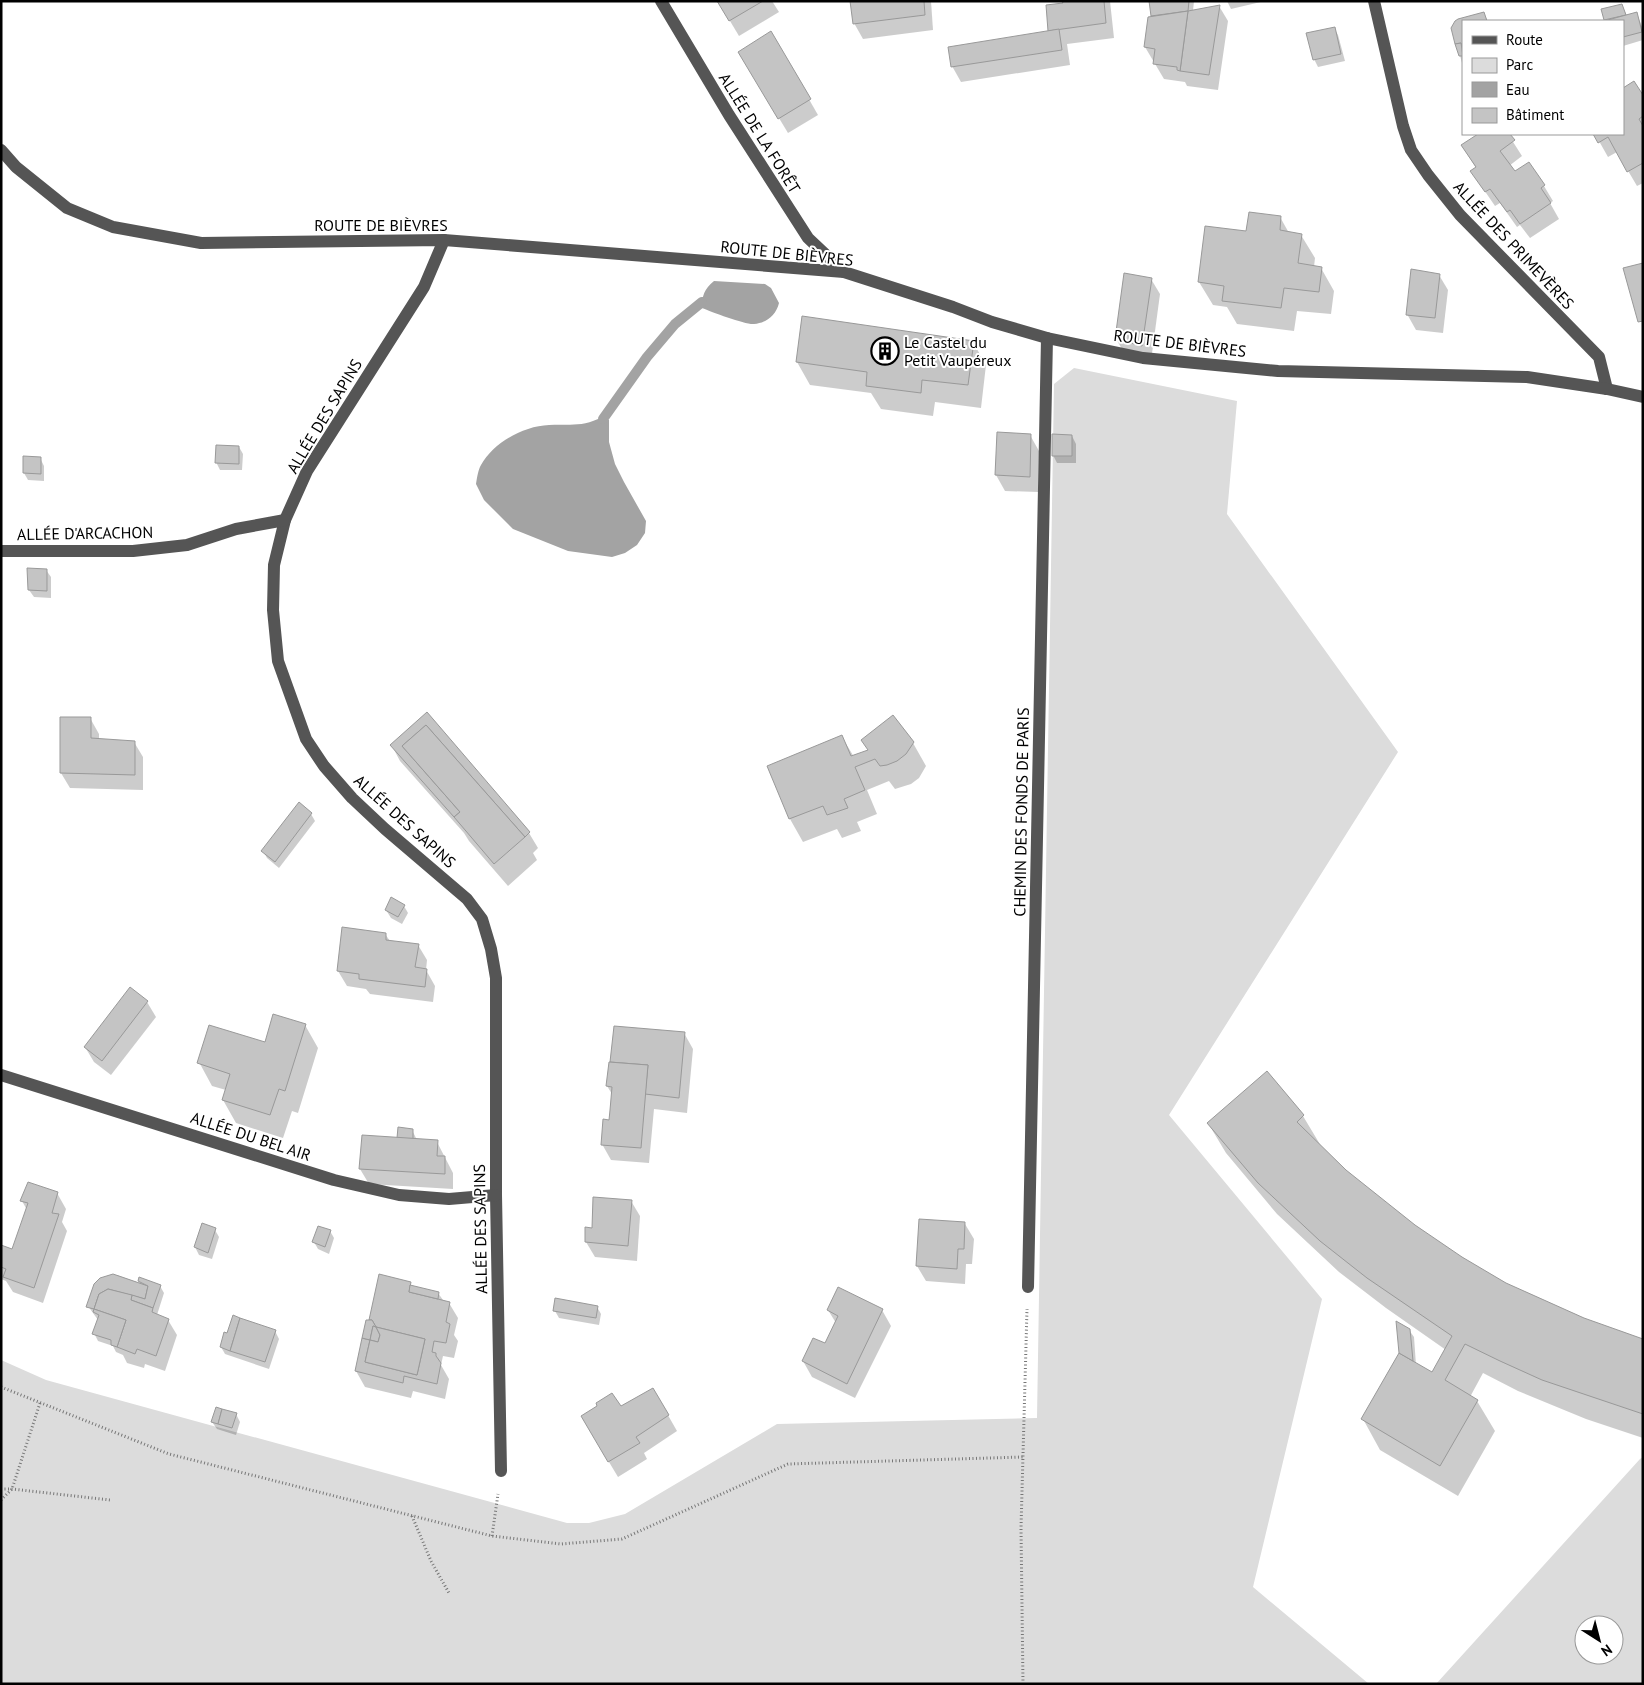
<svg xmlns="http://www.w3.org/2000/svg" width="1644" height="1685" font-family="'PT Sans',sans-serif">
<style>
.green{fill:#dcdcdc;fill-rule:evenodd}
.water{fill:#a3a3a3}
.shadow{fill:#0003}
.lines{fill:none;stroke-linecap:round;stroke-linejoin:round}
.stream{stroke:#a3a3a3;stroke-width:10}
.building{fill:#c4c4c4;stroke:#999}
.path{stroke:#777;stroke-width:3;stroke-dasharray:1 2.5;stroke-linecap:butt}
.minor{stroke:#555;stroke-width:12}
.labels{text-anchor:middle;stroke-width:4;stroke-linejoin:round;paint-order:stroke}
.street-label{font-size:16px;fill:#000;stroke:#fff}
.poi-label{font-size:16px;fill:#000;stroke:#fff;text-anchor:start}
</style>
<rect width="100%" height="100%" fill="#fff"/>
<g class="green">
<polygon points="1074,368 1237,401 1227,514 1398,752 1169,1115 1322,1299 1253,1587 1369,1684 1,1684 1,1360 46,1380 567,1523 589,1523 625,1514 777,1424 1037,1418 1054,384"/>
<path d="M1643,1457V1684H1436L1640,1459ZM1584,1625H1614V1655H1584Z"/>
</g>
<g class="water">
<path d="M714,281L765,284L771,288L779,303C776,315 767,323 754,324C746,325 712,312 702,308C702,296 704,289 714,281Z"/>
<path d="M598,419L609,420V442L615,464L624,482L646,521L645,533L637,545L625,553L612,557L568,551L513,529L484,500L476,484C477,478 478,470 481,465C493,443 523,426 549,425C568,424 580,427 598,419Z"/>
</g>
<g class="shadow">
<polygon points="718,1 772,1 779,12 739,36"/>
<polygon points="851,1 931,1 933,30 863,39 854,23"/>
<polygon points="1064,1 1110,1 1114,38 1067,44 1070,65 961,82 952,66 1050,32 1064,4"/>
<polygon points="1150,1 1194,1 1193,11 1219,6 1228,21 1218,90 1187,86 1185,82 1164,79 1145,47 1152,17"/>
<polygon points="1227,1 1265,1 1231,9"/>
<polygon points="1622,5 1627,16 1637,14 1643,29 1643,40 1623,46 1623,21 1605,21 1603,9"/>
<polygon points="1484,14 1488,21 1463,21 1463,67 1453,28 1459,20"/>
<polygon points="1334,28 1338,35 1345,61 1318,67 1314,59"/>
<polygon points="771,33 818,115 788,133 748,67"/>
<polygon points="1634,83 1643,98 1643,183 1637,186 1617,152 1608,157 1595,134 1623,134 1623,89"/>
<polygon points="1480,134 1508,134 1522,156 1509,166 1514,173 1544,186 1553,201 1550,203 1559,219 1530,238 1520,225 1517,227 1500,203 1495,206 1471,171 1476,168 1462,146"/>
<polygon points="1280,217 1289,233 1301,235 1315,258 1314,267 1321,268 1334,291 1331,314 1297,311 1294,331 1237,324 1227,307 1213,305 1199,282 1248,232"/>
<polygon points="1439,275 1448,290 1443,333 1416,330 1407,314"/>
<polygon points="1151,279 1160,294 1151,361 1125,354 1116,339"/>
<polygon points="973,342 986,365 981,408 935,402 933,416 881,409 871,393 810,385 797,362"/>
<polygon points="998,434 1030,435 1039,451 1038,492 1005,491 996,475"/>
<polygon points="1072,436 1076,444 1076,463 1057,463 1053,455"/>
<polygon points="239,447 243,454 242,470 220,470 216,462"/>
<polygon points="40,458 44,466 44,481 28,480 24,473"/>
<polygon points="46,570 51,577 51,598 34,597 29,590"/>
<polygon points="90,718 99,734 99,740 134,742 143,757 143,790 70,788 61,773"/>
<polygon points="842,737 854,757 869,751 862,740 913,743 926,766 919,778 911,784 895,789 889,781 867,790 877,814 857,822 861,831 842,838 837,829 803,842 790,819"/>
<polygon points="392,746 529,833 538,848 533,853 537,860 508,886 469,841 464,833 400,761"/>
<polygon points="311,814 315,821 279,868 267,858 263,851"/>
<polygon points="404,906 408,913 402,924 391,918 386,910"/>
<polygon points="385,934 390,941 418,945 427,960 426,970 435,986 433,1002 370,994 366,989 347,986 338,971"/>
<polygon points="147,1002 156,1017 111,1075 94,1062 85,1047"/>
<polygon points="305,1025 318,1048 298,1113 292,1111 283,1138 236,1123 223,1100 226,1090 212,1086 199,1062 266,1044"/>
<polygon points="615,1027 684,1033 693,1049 687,1113 654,1109 649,1163 611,1160 602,1144 610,1122 612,1094 607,1086"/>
<polygon points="1267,1073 1303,1116 1321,1146 1345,1170 1414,1226 1462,1258 1505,1284 1583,1320 1643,1341 1643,1438 1586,1419 1518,1391 1483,1373 1470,1397 1477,1401 1495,1431 1458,1496 1380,1450 1363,1419 1400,1354 1409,1330 1414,1337 1416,1365 1432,1374 1446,1350 1386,1308 1339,1272 1277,1214 1226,1153 1208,1123"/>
<polygon points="412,1130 417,1140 437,1142 453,1173 453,1189 369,1184 360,1169 398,1139"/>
<polygon points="57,1193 66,1209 62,1222 67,1231 43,1303 13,1292 6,1281 1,1279 1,1247 13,1251 27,1210 22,1201"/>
<polygon points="631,1201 640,1216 637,1261 595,1257 586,1242 593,1229"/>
<polygon points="965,1224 974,1239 972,1264 966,1264 965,1284 926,1281 917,1266"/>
<polygon points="215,1230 219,1237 212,1259 199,1255 195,1247"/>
<polygon points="330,1231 334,1238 329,1254 318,1249 314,1242"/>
<polygon points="117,1275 139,1283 140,1279 160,1286 164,1293 157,1315 168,1320 177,1335 165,1371 145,1364 144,1368 127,1363 123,1355 116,1352 113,1346 98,1341 94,1333 98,1320 88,1306 110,1276"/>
<polygon points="410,1283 412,1287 438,1293 443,1300 449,1303 458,1318 454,1335 458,1341 454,1358 443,1356 441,1365 449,1379 445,1399 413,1391 411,1398 365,1387 356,1371 372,1322"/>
<polygon points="597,1307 601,1314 599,1325 559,1318 555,1311"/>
<polygon points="828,1310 882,1310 891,1326 855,1398 812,1377 803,1361 825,1345 836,1323"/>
<polygon points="275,1331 279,1339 269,1369 225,1354 221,1347"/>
<polygon points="653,1389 677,1431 644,1453 647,1459 618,1477 582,1417 620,1407"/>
<polygon points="236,1414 240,1422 236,1435 217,1429 212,1422"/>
</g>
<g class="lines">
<polyline class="stream" points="603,419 647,357 675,324 702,302"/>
</g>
<g class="building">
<polygon points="717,1 763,1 729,21"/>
<polygon points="850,1 924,1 925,15 853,24"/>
<polygon points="1062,1 1104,1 1106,23 1048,31 1046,5 1063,3"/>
<polygon points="1149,1 1189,1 1188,11 1151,16"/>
<polygon points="1622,4 1626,15 1604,20 1601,9"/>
<polygon points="1220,5 1209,75 1180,71 1188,11"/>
<polygon points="1188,11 1180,71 1177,70 1177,67 1153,64 1155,49 1144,47 1148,17"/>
<polygon points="1484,12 1487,21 1463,21 1463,49 1461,43 1455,44 1451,28 1455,21 1458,19"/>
<polygon points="1637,12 1642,32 1623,37 1623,21 1604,21"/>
<polygon points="1335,27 1341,54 1313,60 1306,33"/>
<polygon points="1059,29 1062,50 951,67 948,47"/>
<polygon points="771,31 811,99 778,119 738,52"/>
<polygon points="1461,43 1463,56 1459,56 1455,44"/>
<polygon points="1634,81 1643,95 1643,116 1639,119 1643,126 1643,163 1627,172 1608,137 1598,143 1593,134 1623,134 1623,88"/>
<polygon points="1478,134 1510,134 1515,140 1500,151 1515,171 1529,162 1545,185 1541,188 1551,203 1520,224 1510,210 1507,212 1490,189 1485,192 1470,171 1476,167 1461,145"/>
<polygon points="1249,212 1281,216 1280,230 1302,234 1298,263 1322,267 1319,292 1284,288 1281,308 1222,301 1224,286 1198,282 1205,226 1246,231"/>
<polygon points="1643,263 1643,321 1638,322 1623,268"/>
<polygon points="1411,269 1440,274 1435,318 1406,315"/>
<polygon points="1124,273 1152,278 1142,346 1115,339"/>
<polygon points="802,316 974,341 968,385 922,380 921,393 866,386 867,372 796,362"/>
<polygon points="997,432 1031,434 1030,477 995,475"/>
<polygon points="1052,434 1072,435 1072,456 1052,456"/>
<polygon points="216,445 239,446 239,464 215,463"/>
<polygon points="23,456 41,457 41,474 23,473"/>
<polygon points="27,568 47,569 47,591 28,590"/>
<polygon points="427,712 530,832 525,837 426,725 402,746 460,812 454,817 390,745"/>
<polygon points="893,715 914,742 906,754 897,761 887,765 880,766 875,759 855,767 865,790 844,799 848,808 827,815 823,806 789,819 767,766 842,735 851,756 868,750 861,740"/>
<polygon points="60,717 91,717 91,738 135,741 135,775 60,773"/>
<polygon points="426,725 525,837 494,864 454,817 460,812 402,746"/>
<polygon points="299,802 312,813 275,862 261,851"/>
<polygon points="391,897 405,905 398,917 385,910"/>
<polygon points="342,927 386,933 386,940 419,944 415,967 427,969 425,987 359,979 359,974 337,971"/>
<polygon points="130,987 148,1001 102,1061 84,1047"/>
<polygon points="273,1014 306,1024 285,1091 279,1089 270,1115 222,1100 230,1074 197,1063 209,1025 265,1042"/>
<polygon points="614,1026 685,1032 679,1098 645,1094 648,1065 610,1062"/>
<polygon points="609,1062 648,1065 641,1148 601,1145 603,1119 609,1120 610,1110 612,1087 606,1086"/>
<polygon points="1267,1071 1304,1115 1297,1122 1346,1170 1415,1225 1462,1257 1506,1283 1584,1318 1643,1339 1643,1414 1542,1380 1500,1361 1465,1344 1445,1380 1478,1400 1440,1466 1361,1419 1399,1353 1432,1372 1452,1336 1367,1278 1320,1241 1258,1183 1207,1123"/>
<polygon points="398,1127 413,1129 413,1139 397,1138"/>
<polygon points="362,1135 438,1140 437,1156 445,1156 445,1174 359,1169"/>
<polygon points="28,1182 58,1192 52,1213 59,1214 34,1288 3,1277 6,1269 1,1267 1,1245 12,1249 28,1203 20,1201"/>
<polygon points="593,1197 632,1200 628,1246 585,1242 585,1227 592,1228"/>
<polygon points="919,1219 965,1222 964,1249 958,1249 957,1269 916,1266"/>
<polygon points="202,1223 216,1228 208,1253 194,1247"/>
<polygon points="318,1226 331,1230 325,1247 312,1242"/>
<polygon points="113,1274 148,1286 145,1299 108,1289 99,1294 94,1309 86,1307 94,1284 100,1278"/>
<polygon points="379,1274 411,1282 409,1292 450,1302 446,1322 450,1324 446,1343 434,1341 432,1352 436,1353 436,1356 441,1363 437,1384 404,1376 403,1383 355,1371 362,1338 370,1340 365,1362 417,1375 425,1339 376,1327 372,1320 369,1320"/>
<polygon points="139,1277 161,1285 153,1308 131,1300 132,1295 145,1299 148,1286 138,1281"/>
<polygon points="410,1285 439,1292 438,1299 409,1292"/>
<polygon points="838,1287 883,1309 847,1384 802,1361 813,1338 825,1343 838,1316 827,1310"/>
<polygon points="108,1289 132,1295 131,1300 153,1308 152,1312 169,1319 156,1356 137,1349 135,1354 117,1347 126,1320 94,1309 99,1294"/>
<polygon points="555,1298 598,1306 596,1318 553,1311"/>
<polygon points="94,1309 126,1320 117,1347 111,1345 111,1340 92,1334 99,1315 93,1312"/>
<polygon points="233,1315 240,1318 230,1351 220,1347 224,1332 227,1333"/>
<polygon points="240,1318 276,1330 265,1362 230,1351"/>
<polygon points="366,1320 372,1320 376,1327 373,1326 370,1340 362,1338"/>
<polygon points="1396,1321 1410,1329 1413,1361 1399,1353"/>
<polygon points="373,1326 376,1327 380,1335 378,1342 370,1340"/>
<polygon points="376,1327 425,1339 417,1375 365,1362 370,1340 378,1342 380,1335"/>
<polygon points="653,1388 669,1415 636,1437 640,1443 608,1462 581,1416 597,1406 596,1403 612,1393 621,1406"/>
<polygon points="216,1407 222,1409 218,1424 211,1422"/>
<polygon points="222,1409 237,1413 232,1428 218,1424"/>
</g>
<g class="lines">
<g class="path">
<polyline points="1,1387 169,1454 492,1536 561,1544 622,1539 788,1464 1023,1457"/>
<polyline points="1,1489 12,1489 110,1500"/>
<polyline points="1,1500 12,1489 40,1403"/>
<polyline points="412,1516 431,1561 449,1593"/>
<polyline points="492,1536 498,1494"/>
<polyline points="1023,1684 1021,1528 1027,1309"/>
</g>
<g class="minor">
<polyline points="661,1 729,115 808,238 844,272"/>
<polyline points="1374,1 1403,126 1411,150 1428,175 1460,215 1599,357 1607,389"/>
<polyline points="1,150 16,167 67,208 113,227 201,243 444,240 844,272 953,307 992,322 1047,338 1143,358 1278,371 1527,377 1607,389 1643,397"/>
<polyline points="444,240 424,287 307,471 285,520 274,565 273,610 278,661 306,739 324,766 352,798 385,829 467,899 482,919 491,949 496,978 496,1195 501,1471"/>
<polyline points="1,551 133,551 187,545 236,529 285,520"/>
<polyline points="1,1075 334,1180 399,1195 449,1199 496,1195"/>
<polyline points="1028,1287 1047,338"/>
</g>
</g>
<defs>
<g id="building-ring" transform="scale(1.4375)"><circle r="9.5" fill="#fff" stroke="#000" stroke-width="1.5"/><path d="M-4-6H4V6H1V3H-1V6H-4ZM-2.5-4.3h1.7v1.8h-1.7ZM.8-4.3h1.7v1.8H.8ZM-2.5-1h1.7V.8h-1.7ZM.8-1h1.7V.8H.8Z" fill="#000"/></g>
</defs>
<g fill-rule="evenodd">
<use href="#building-ring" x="885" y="351"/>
</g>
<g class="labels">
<g class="street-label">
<text transform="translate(760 133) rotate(58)" y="6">ALLÉE DE LA FORÊT</text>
<text x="381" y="231">ROUTE DE BIÈVRES</text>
<text transform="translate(1514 245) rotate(47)" y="6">ALLÉE DES PRIMEVÈRES</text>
<text transform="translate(787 253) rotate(6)" y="6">ROUTE DE BIÈVRES</text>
<text transform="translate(1180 343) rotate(7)" y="6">ROUTE DE BIÈVRES</text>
<text transform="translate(324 416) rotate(-59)" y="6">ALLÉE DES SAPINS</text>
<text transform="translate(85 533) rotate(-1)" y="6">ALLÉE D'ARCACHON</text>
<text transform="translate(1021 812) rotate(-89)" y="6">CHEMIN DES FONDS DE PARIS</text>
<text transform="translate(405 821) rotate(42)" y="6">ALLÉE DES SAPINS</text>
<text transform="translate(251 1136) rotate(18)" y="6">ALLÉE DU BEL AIR</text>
<text transform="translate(480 1229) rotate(-91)" y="6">ALLÉE DES SAPINS</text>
</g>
<g class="poi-label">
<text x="904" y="348">Le Castel du<tspan x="904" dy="18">Petit Vaupéreux</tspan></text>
</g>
</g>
<rect width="1644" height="1685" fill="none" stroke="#000000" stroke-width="5"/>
<rect x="1462" y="20" width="162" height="115" fill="#ffffff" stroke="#999999"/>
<rect x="1472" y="36" width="25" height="8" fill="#555555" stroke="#999999"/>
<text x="1506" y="45" font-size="15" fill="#000000">Route</text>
<rect x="1472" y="58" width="25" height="15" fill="#dcdcdc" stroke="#999999"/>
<text x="1506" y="70" font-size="15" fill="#000000">Parc</text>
<rect x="1472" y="82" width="25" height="15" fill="#a3a3a3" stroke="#999999"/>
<text x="1506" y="95" font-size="15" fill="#000000">Eau</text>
<rect x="1472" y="108" width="25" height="15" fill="#c4c4c4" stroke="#999999"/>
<text x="1506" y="120" font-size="15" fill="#000000">Bâtiment</text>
<g transform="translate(1599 1640) rotate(144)"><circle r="24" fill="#ffffff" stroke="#999999"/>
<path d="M0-4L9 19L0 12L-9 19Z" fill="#000000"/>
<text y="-8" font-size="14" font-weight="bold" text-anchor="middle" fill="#000000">N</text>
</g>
</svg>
